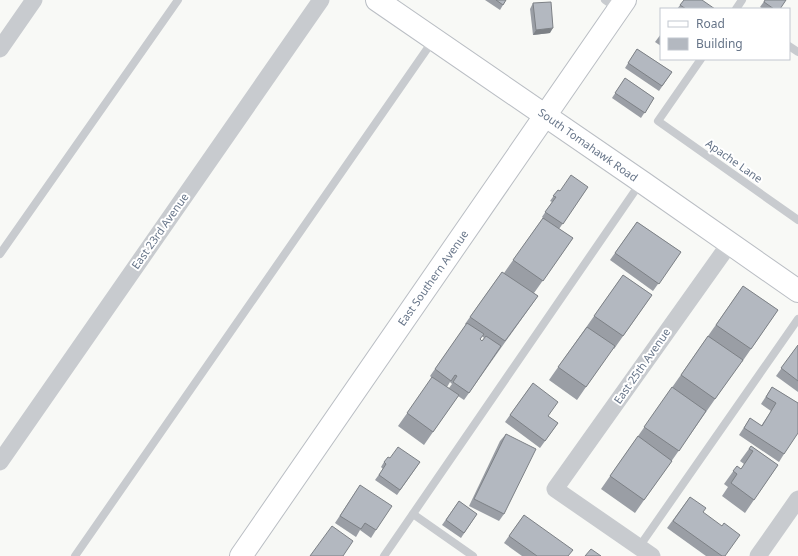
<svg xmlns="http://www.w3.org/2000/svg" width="798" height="556" font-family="'Noto Sans',sans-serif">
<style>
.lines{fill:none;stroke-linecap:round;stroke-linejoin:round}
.secondary-casing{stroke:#babec4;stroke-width:24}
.lane{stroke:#c8cbcf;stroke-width:8}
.street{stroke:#c8cbcf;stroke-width:17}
.secondary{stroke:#fff;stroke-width:22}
.wall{fill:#9a9ea5;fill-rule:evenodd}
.shaded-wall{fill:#7d8186}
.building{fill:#b3b8c0;stroke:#7d8186}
.labels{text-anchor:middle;stroke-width:4;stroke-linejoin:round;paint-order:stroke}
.street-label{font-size:11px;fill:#667488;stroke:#fff}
</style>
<rect width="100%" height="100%" fill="#f8f9f6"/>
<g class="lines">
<g class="secondary-casing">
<g id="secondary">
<polyline points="377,0 642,182 798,291"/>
<polyline points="241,556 625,0"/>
</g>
</g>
<g class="lane">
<polyline points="605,0 618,9"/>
<polyline points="736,9 742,0"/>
<polyline points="789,46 798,52"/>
<polyline points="701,59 658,121 798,220"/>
<polyline points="0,254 178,0"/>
<polyline points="413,514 473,556"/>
<polyline points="639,547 798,319"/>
<polyline points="75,556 434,39"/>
<polyline points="384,556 641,182"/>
</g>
<g class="street">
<polyline points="0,49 34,0"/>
<polyline points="0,462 321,0"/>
<polyline points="652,556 555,489 730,243"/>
<polyline points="758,556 798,499"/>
</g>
<use href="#secondary" class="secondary"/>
</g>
<g class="wall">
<polygon points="485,0 506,0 500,10"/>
<polygon points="684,0 715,9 677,9"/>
<polygon points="765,0 780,9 763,9 760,7"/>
<polygon points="533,3 550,33 533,35 530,9"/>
<polygon points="661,34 661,46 655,42"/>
<polygon points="637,49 672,72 659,91 625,68"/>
<polygon points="625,78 654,98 641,118 612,98"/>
<path d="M588,187L559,229L573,238L534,293L538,296L464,400L458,396L424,445L398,426L432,378L430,376L466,325L465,324L502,272L504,273L543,218L542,217L552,202L550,201L558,190L560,191ZM482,336L484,338L482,341L480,339ZM450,382L452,384L449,388L447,387Z"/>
<polygon points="637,222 681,252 653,291 610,260"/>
<polygon points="623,275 652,295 614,349 613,348 577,400 549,380"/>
<polygon points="743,286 778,310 742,362 741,362 706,412 635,513 601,489"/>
<polygon points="798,345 798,392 776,376"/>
<polygon points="533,383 548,416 558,423 540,448 505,422"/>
<polygon points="772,387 798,403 784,454 779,462 739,435 750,418 761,426 771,411 761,404"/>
<polygon points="506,434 504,514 499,521 469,506 500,441"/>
<polygon points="751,446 778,465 745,513 722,496 728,487 724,484 737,466 741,469 744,464 740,461"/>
<polygon points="390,458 420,462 397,495 375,480 383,469 381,467 384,462"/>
<polygon points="360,485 376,530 371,538 360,530 356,537 335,523"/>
<polygon points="690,497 703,512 725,556 706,556 667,528"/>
<polygon points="459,501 477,514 461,538 442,525"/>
<polygon points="524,515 568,556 522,556 504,543"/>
</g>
<polygon class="shaded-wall" points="553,28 550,33 533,35 536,30"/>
<g class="building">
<polygon points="496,0 506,0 503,5"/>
<polygon points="684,0 702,0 715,9 686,9 680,5"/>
<polygon points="765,0 786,0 780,9 774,9 764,2"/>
<polygon points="551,2 553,28 536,30 533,3"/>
<polygon points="637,49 672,72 662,86 628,63"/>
<polygon points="625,78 654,98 645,113 615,93"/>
<polygon points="571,175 588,187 563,224 545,212 556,197 553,196 558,190 560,191"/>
<polygon points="543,218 573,238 543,281 513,260"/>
<polygon points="637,222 681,252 659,284 615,253"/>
<polygon points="502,272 538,296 505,341 470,317"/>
<polygon points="623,275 652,295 623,336 594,316"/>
<polygon points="743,286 778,310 751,349 716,325"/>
<polygon points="467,323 484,334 480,339 482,341 486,336 501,346 469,393 453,382 457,376 455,375 451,381 435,369"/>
<polygon points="587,327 615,346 586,387 558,367"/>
<polygon points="708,336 743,360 715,399 681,375"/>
<polygon points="798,345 798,381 781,368"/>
<polygon points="432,377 459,395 433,432 407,413"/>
<polygon points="533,383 558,402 548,416 558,423 545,441 510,415"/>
<polygon points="672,387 706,411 679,451 644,427"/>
<polygon points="772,387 798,403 798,433 784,454 744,428 750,418 762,426 776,403 766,397"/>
<polygon points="506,434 536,449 504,514 474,499"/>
<polygon points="638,436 672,461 644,500 610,476"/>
<polygon points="751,446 778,465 754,500 731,483 737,474 733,471 737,466 741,469 753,451 749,449"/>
<polygon points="398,447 420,462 400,490 379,475 386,464 384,462 388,457 390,458"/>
<polygon points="360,485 392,506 376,530 365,523 361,529 340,516"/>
<polygon points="690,497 706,508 703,512 722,526 724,523 740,535 725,556 722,556 673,521"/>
<polygon points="459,501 477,514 464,533 446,520"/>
<polygon points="524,515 573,550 568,556 537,556 509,536"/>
<polygon points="332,526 353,541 343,556 310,556"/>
<polygon points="591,549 601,556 585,556"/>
</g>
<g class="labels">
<g class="street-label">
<text transform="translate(588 145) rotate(35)" y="4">South Tomahawk Road</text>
<text transform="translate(734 161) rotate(35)" y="4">Apache Lane</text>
<text transform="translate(160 231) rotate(-55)" y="4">East 23rd Avenue</text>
<text transform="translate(433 278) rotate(-55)" y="4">East Southern Avenue</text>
<text transform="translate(642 366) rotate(-55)" y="4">East 25th Avenue</text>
</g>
</g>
<rect x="660" y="8" width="130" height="52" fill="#ffffff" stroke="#c2c7cf"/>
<rect x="668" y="21" width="20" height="6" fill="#ffffff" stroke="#c2c7cf"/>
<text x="696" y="28" font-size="12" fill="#667488">Road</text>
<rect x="668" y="38" width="20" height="12" fill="#b3b8c0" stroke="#c2c7cf"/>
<text x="696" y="48" font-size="12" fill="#667488">Building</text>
</svg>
